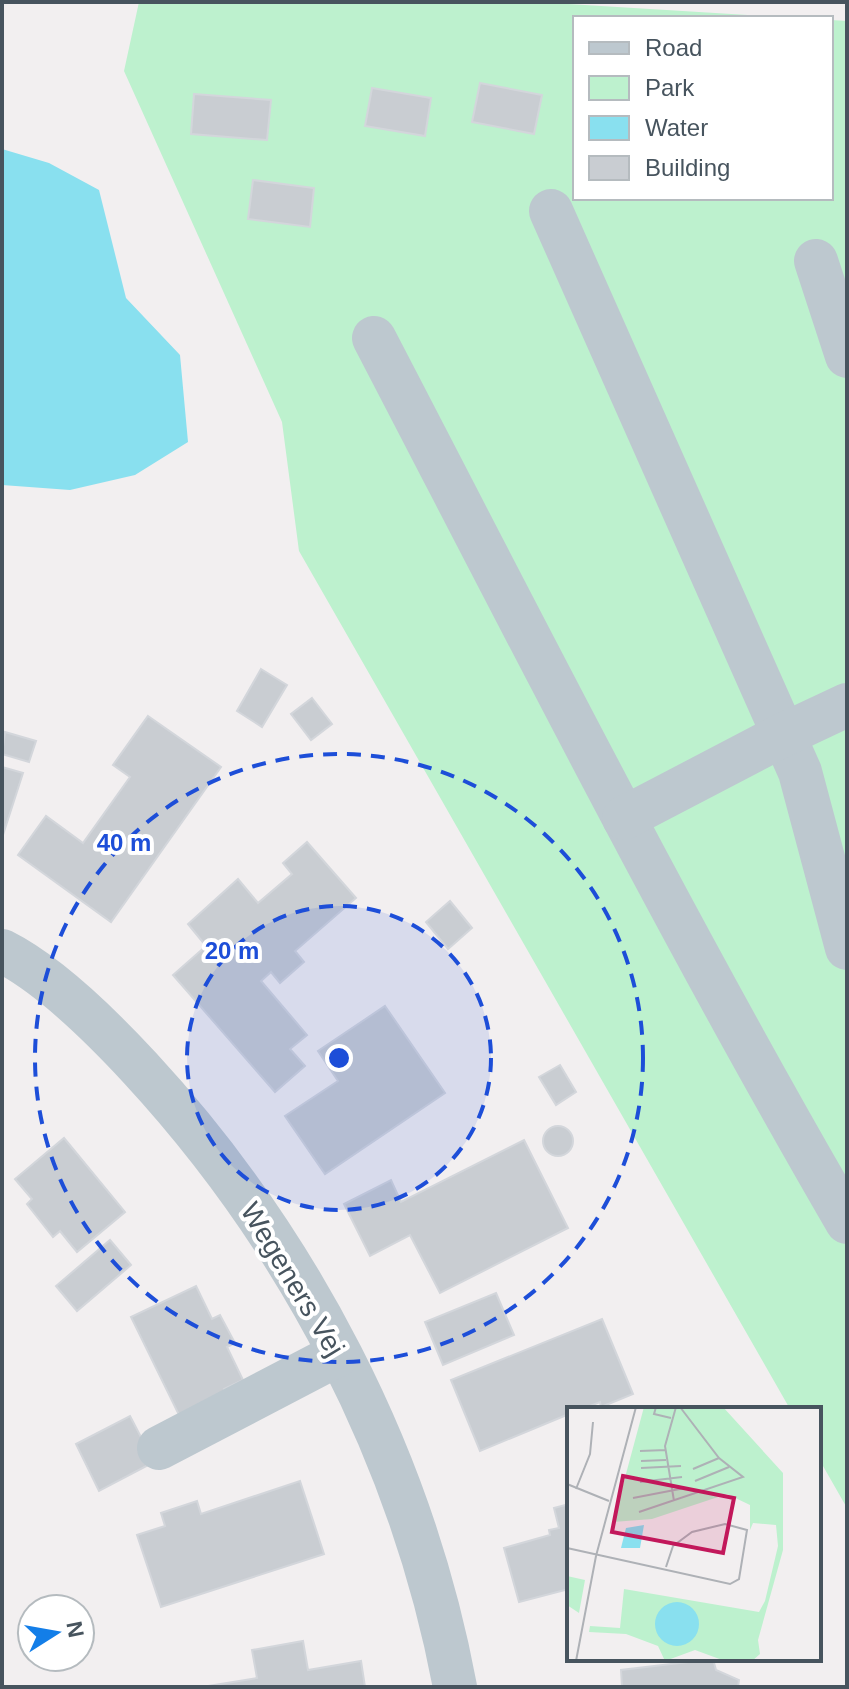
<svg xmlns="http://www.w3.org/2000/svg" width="849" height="1689" font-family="Helvetica,sans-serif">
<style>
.green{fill:#bdf1ce}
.water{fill:#89e0ef}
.building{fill:#c9cdd2;stroke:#d3d6db;stroke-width:2}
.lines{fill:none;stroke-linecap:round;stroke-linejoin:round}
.minor{stroke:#bdc8cf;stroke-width:44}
.ring{fill:none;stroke:#1d4ed8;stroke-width:4;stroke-dasharray:14 10}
.labels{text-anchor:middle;stroke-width:8;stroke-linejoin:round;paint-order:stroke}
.street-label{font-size:28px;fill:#47545e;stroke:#fff}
.inset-road{fill:none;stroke:#aeb1b6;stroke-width:2}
.view{fill:#c2185b;fill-opacity:0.15;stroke:#c2185b;stroke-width:4}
.inset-edge{fill:none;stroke:#47545e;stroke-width:4}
.centre{fill:#1d4ed8;stroke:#fff;stroke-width:4}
.ring-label{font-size:24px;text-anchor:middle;font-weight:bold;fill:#1d4ed8;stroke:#fff;stroke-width:8;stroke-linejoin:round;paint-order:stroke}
</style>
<rect width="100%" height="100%" fill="#f2eff0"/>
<polygon class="green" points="139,2 536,2 798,18 575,18 575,198 831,198 831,20 847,21 847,1508 819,1459 819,1409 790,1409 299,551 282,422 124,71"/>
<polygon class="water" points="2,149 49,163 99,190 126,298 180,355 188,442 135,475 70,490 2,485"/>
<g class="building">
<polygon points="480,83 542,95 534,134 472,122"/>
<polygon points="372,88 431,98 425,136 365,126"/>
<polygon points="194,94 271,100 267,140 191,134"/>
<polygon points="253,180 314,188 310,227 248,219"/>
<polygon points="261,669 287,685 262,727 237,711"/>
<polygon points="312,698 332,724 311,740 291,714"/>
<polygon points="148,716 221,767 111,922 18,855 46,816 83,843 130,777 113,765"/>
<polygon points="5,732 36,741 29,762 2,754"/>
<polygon points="2,767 23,773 2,838"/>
<polygon points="307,842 356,898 295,951 304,962 280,983 271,972 261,981 307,1035 290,1049 305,1066 275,1092 173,975 206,946 188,924 238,879 258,903 292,874 283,863"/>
<polygon points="450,901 472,928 448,949 426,922"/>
<polygon points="385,1006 445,1093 325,1174 285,1116 338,1081 318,1051"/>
<polygon points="560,1065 576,1092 556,1105 539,1077"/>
<circle cx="558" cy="1141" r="15"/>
<polygon points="64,1138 125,1212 77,1252 60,1231 53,1237 27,1204 32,1199 15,1179"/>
<polygon points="524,1140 568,1228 440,1293 410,1235 370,1256 344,1204 391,1180 401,1202"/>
<polygon points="110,1240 131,1265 77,1311 56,1286"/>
<polygon points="196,1286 212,1319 220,1315 235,1343 227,1347 243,1380 224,1389 225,1393 179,1415 131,1317"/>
<polygon points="496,1293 514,1335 443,1365 425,1322"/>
<polygon points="602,1319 633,1394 601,1407 600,1402 582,1409 569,1409 569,1414 480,1451 451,1380"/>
<polygon points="130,1416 154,1462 99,1491 76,1444"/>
<polygon points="300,1481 324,1554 161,1607 137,1535 165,1526 161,1513 197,1501 201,1514"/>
<polygon points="569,1504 569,1589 519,1602 504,1548 550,1535 549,1530 559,1528 554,1508"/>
<polygon points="303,1641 308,1670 361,1661 365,1687 202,1687 257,1678 252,1650"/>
<polygon points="713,1659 716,1670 739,1680 738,1687 622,1687 621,1670"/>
</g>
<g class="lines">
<g class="minor">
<polyline points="551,211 800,772 847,948"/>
<polyline points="816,261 847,356"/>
<path d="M374,338C528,634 679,933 847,1222"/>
<polyline points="624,818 783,735 847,705"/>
<path d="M2,951C50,975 103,1028 140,1068C299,1240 412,1457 455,1687"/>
<polyline points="159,1448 339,1354"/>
</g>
</g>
<circle cx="339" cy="1058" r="152" fill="#1d4ed8" fill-opacity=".12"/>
<g class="ring">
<circle cx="339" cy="1058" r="152"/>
<circle cx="339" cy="1058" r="304"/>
</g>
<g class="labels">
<g class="street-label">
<text transform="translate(293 1279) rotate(59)" y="10">Wegeners Vej</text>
</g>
</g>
<g transform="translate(567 1407)">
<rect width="254" height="254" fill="#f2eff0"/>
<path d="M77,0H156L216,66V143L191,233L193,247L185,254H158L128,243L98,254L91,239L59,227L22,225L23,219L53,221L57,182L192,205L198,194L211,139L209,118L186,116L183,123V98L160,87L85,112L46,115ZM0,169L18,173L12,206L0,198Z" fill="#bdf1ce"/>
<path d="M77,118L73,141H54L59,121ZM88 217a22 22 0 1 1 44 0a22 22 0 1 1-44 0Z" fill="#89e0ef"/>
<path class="inset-road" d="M89,0L87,7L104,11M73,44L99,43M74,54L99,53M74,61L114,59M126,62L152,51M128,74L162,60M73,75L115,70M0,77L42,94M9,82L23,47L26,15M66,91L118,81M107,94L98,39L109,0M72,105L176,70L152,51L113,0M0,141L163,177L172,172L180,123L158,117L125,125L106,139L99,160M9,254L29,149L69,0"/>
<path class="view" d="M56,69L167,91L156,146L45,125Z"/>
<rect width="254" height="254" class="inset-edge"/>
</g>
<circle cx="339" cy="1058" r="12" class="centre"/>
<g class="ring-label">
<text x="124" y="851">40 m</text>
<text x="232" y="959">20 m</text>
</g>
<rect width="849" height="1689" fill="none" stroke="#47545e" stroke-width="8"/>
<rect x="573" y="16" width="260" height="184" fill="#ffffff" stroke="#b5bbbf" stroke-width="2"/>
<rect x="589" y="42" width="40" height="12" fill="#bdc8cf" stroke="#b5bbbf" stroke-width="2"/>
<text x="645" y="56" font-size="24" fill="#47545e">Road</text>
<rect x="589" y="76" width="40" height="24" fill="#bdf1ce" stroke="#b5bbbf" stroke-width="2"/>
<text x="645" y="96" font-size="24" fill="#47545e">Park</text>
<rect x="589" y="116" width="40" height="24" fill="#89e0ef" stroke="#b5bbbf" stroke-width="2"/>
<text x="645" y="136" font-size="24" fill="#47545e">Water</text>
<rect x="589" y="156" width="40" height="24" fill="#c9cdd2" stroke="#b5bbbf" stroke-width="2"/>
<text x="645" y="176" font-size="24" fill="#47545e">Building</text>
<g transform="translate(56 1633) rotate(79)"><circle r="38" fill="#ffffff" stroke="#b5bbbf" stroke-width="2"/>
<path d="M0-6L14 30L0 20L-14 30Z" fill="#137ee8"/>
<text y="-12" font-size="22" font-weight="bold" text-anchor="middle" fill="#47545e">N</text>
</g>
</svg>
